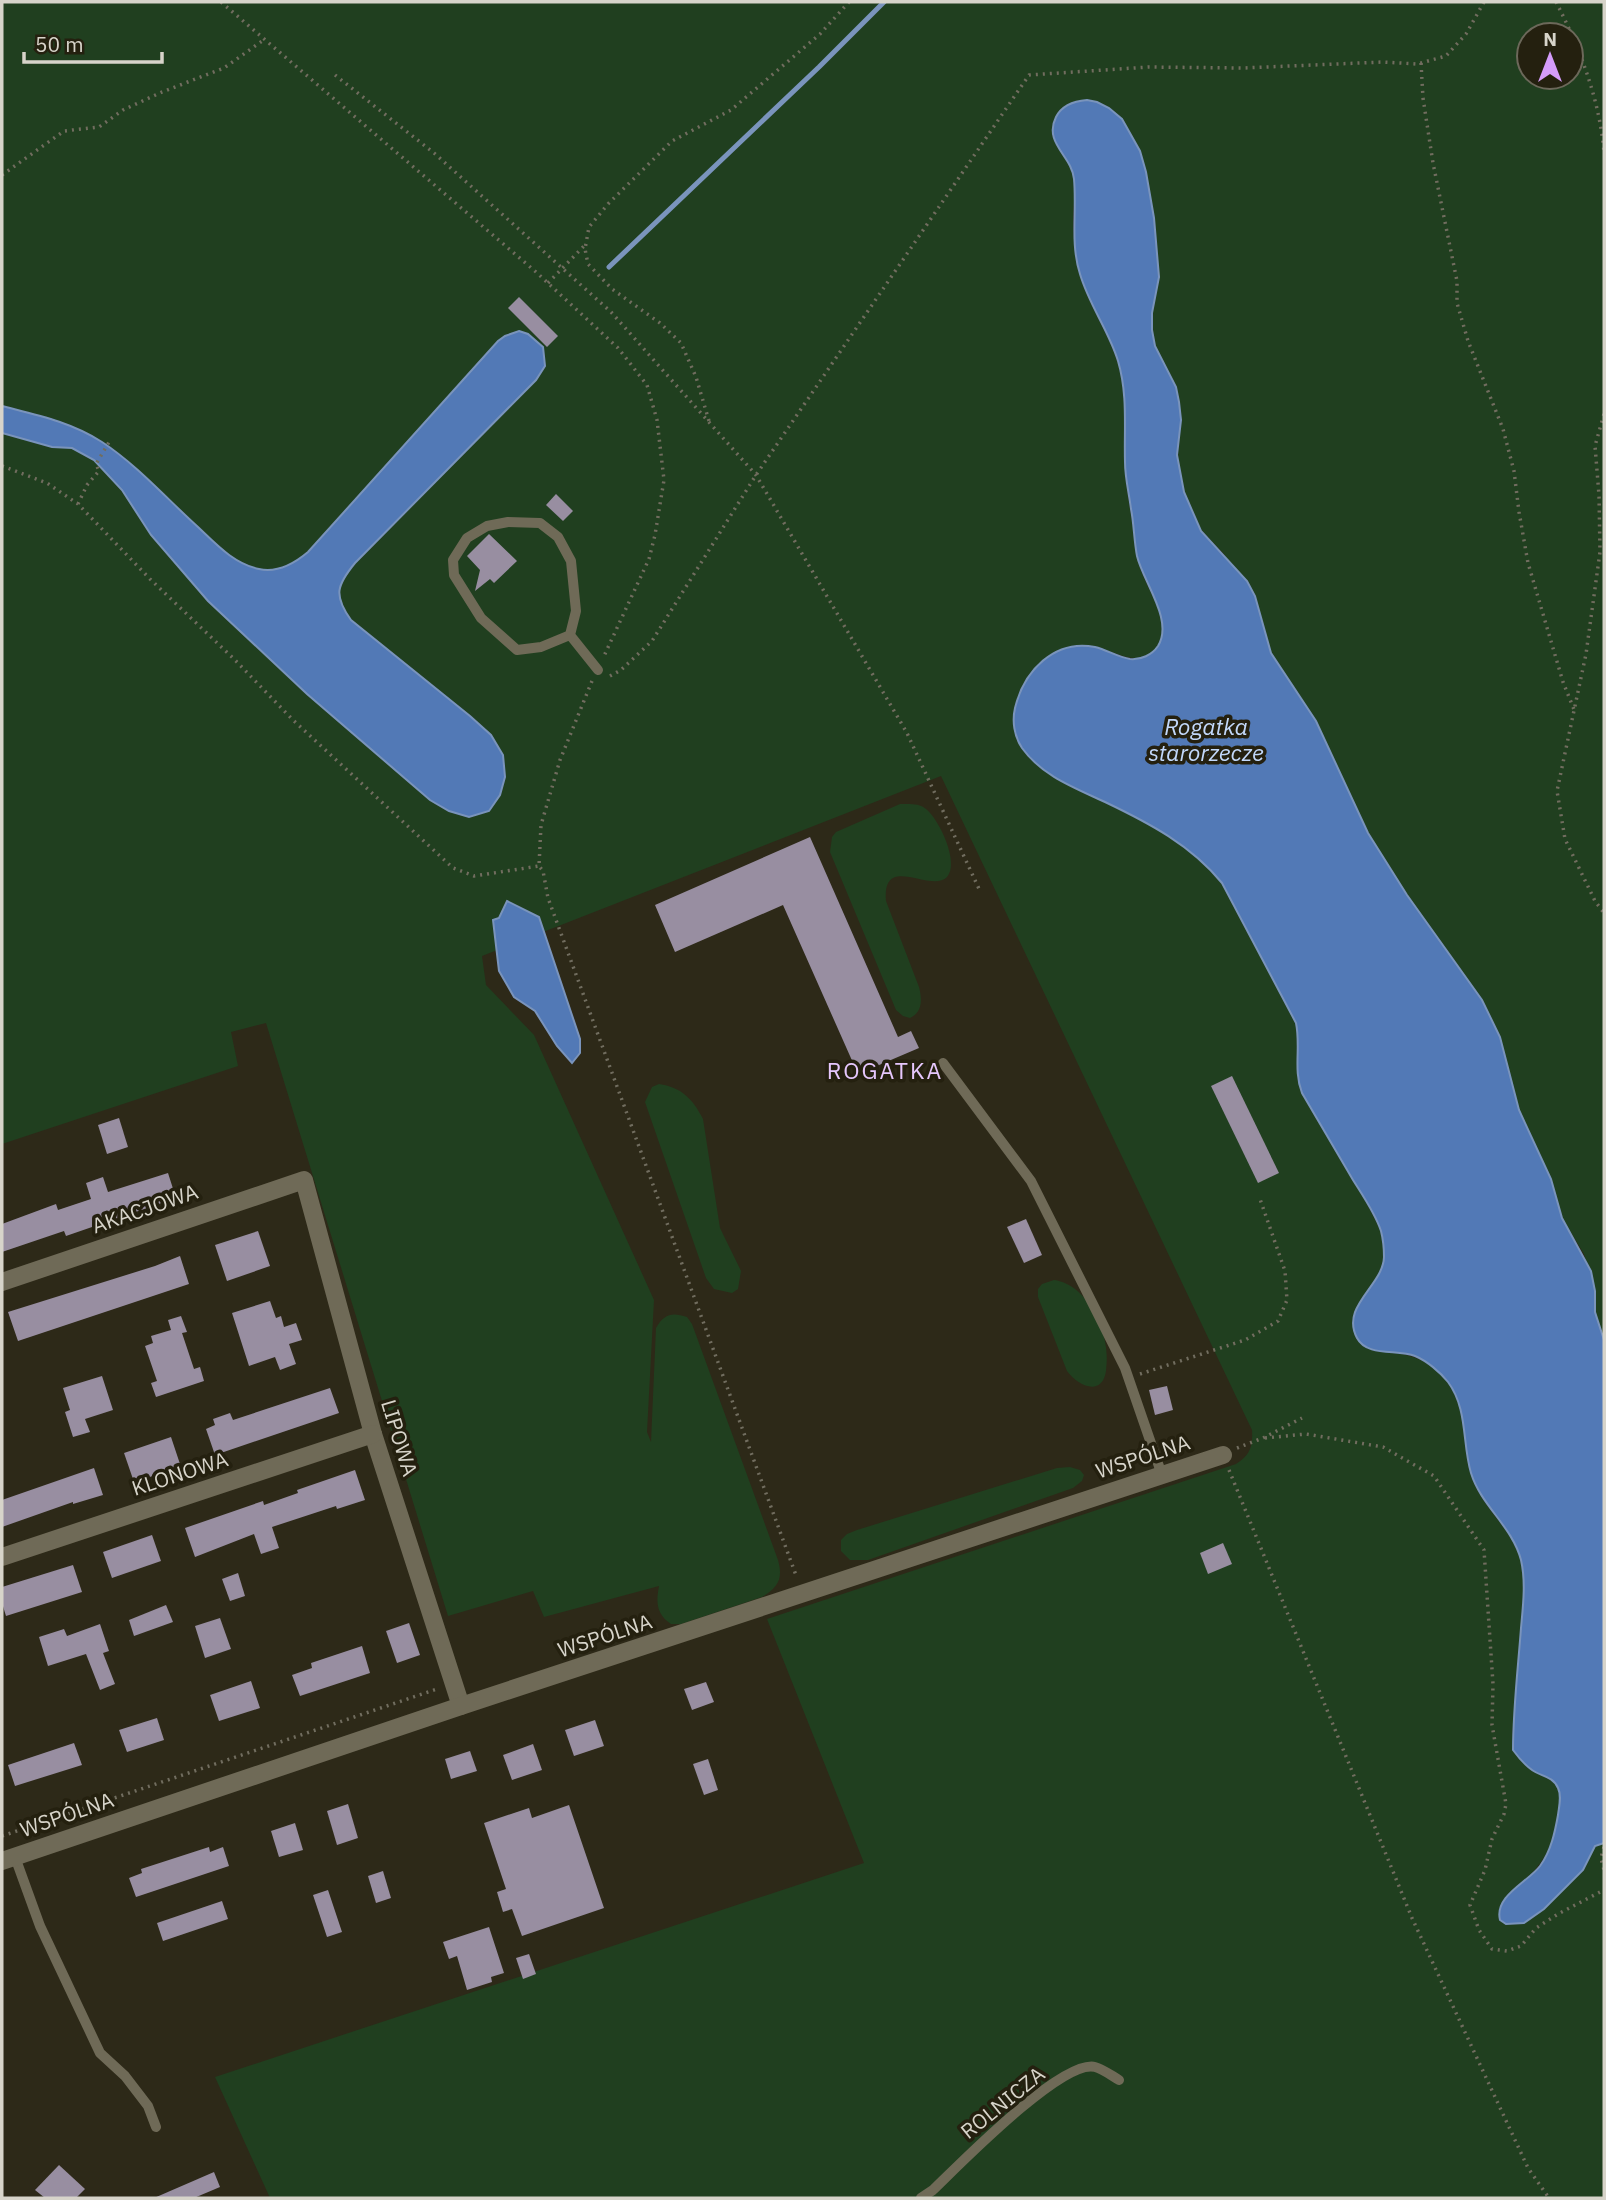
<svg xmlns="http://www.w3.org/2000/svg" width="1606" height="2200" font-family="'IBM Plex Sans',sans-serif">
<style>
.green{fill:#203f1f;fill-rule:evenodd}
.water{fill:#5279b6;stroke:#7a94bc;stroke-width:2}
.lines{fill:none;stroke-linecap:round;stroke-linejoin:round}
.stream{stroke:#7a94bc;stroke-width:5}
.building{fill:#988ea1}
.path{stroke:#716d5f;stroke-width:3.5;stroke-dasharray:2 5;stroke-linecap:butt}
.lane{stroke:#6f6a57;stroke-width:10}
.street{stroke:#6f6a57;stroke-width:18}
.labels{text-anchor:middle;stroke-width:7;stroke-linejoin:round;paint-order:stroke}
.street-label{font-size:21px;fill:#d7d4ca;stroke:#24200f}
.water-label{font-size:23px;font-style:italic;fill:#c2d8fa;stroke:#24200f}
.neighbourhood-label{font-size:23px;letter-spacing:2px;fill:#e6c7fd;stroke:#24200f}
</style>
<rect width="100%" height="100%" fill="#2d2918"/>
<g class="green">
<path d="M2,2H1604V1340L1595,1312V1291L1584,1254L1562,1218L1551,1179L1519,1110L1500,1037L1482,1000L1407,895L1368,833L1316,721L1271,653L1264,634L1224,554L1201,530L1184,492L1177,455L1181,420L1179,402L1176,387L1155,346L1152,330V313L1159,277L1154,218L1146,172L1140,151L1122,119L1109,108L1097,102L1052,135C1058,150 1071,161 1074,177C1076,191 1073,206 1073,220C1073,235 1075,251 1078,267C1086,305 1113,336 1121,375C1127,405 1124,434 1125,465C1126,489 1131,514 1135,538C1136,550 1138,564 1143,575C1151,596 1171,621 1159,644C1144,673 1113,649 1092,647C1081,646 1071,647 1060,650L1020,745C1044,775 1075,787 1109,804C1151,825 1192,846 1222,883L1296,1023L1299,1038L1297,1066L1381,1231C1384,1249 1386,1266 1376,1282C1368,1294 1359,1301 1354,1316L1374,1351C1431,1353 1457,1375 1465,1432C1468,1451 1468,1472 1477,1489C1495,1523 1519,1534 1524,1577C1527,1615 1519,1664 1516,1704C1515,1714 1511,1731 1513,1741C1515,1746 1530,1769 1534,1771C1546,1779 1561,1781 1560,1799C1557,1849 1542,1867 1506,1897L1524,1923L1544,1909L1583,1870L1595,1846L1604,1843V2198H270L215,2077L864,1863L767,1619L1236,1464C1250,1455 1253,1447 1252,1430L941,776L482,956L486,985L534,1035L654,1300L647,1432L651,1442L656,1328C664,1314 672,1312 687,1317L692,1324L778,1560C783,1578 779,1587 762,1597L681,1624H671C656,1614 656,1602 659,1586L544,1617L533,1591L448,1616L266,1023L231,1032L238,1066L2,1144ZM1529,35H1571V77H1529Z"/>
<path d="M900,804C910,804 919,803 926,809C939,819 960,863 947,877C931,894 882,852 886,901L919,987C922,999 923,1012 910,1018L903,1016L896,1010L830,852L832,837L836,832Z"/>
<path d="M659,1084C681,1087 693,1099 703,1119L720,1228L741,1271L738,1289L732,1293L714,1289L706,1278L645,1102L652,1087Z"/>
<path d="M1054,1280C1090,1285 1112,1337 1106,1371C1102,1397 1078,1386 1067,1371L1038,1297V1289L1042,1284Z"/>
<polygon points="1070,1467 1080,1470 1084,1475 1082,1481 1073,1488 868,1560 850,1560 841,1551 841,1540 847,1534 857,1530 1057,1468"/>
</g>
<g class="water">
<path d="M1087,100L1097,102L1109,108L1122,119L1140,151L1146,172L1154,218L1159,277L1152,313V330L1155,346L1176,387L1179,402L1181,420L1177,455L1184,492L1201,531L1247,581L1255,596L1271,653L1316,721L1368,833L1407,895L1482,1000L1500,1037L1519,1110L1551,1179L1562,1218L1591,1271L1595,1291V1312L1604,1340V1843L1595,1846L1583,1870L1544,1909L1524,1923L1506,1924L1500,1920C1494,1896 1528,1882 1540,1866C1551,1851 1555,1832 1558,1815C1559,1806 1562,1796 1558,1788C1553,1776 1540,1776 1532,1770C1525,1765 1518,1757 1513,1750C1513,1710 1518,1668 1521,1628C1523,1606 1526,1582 1521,1560C1512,1526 1481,1506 1471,1473C1462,1443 1468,1409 1448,1382C1440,1372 1427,1361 1415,1356C1397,1349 1367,1357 1357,1338C1340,1306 1383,1286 1384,1257C1384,1249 1383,1239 1381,1231C1375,1213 1363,1196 1353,1180C1336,1151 1319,1122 1302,1093C1293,1070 1301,1047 1296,1023L1222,883C1191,845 1149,823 1105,802C1075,788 1042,776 1022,748C1014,736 1012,721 1015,708C1024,671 1054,639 1095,647C1107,650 1118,657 1130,659C1141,660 1152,655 1158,646C1174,620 1143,582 1137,556C1134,541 1134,524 1131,509C1129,493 1125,478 1125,462C1124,428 1128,395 1118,361C1109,331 1089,305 1080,274C1070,243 1077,211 1074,179C1072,156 1043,143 1056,117C1062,105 1074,101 1087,100Z"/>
<path d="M519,331L528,334L543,347L545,366L536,380L355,563C337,585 333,595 351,620L470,716L491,735L503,755L505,777L500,795L489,811L469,817L449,811L430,800L307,694L208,601L151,535L122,490L94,460L72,448L52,447L2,433V406C37,415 71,422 102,442C137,465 167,499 198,527C216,544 234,564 259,569C277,573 295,563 308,552L498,341L505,336Z"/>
<polygon points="507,901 539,917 580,1039 580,1053 572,1063 557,1046 535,1011 514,997 499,971 493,920 499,918"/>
</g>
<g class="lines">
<polyline class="stream" points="609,267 819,67 884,2"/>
</g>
<g class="building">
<polygon points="519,297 558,336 547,347 508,308"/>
<polygon points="556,494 573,511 563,521 546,505"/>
<polygon points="489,534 517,561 494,583 490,579 475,591 480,570 467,556"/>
<polygon points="810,837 898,1037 911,1031 919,1048 858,1074 783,905 675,952 655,905"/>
<polygon points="1232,1076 1279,1173 1258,1183 1211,1086"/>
<polygon points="119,1118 128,1147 107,1154 98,1125"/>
<polygon points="168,1173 176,1198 66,1236 64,1231 2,1252 2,1224 56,1204 58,1210 91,1199 86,1183 103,1177 108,1192"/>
<polygon points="1026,1219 1042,1255 1024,1263 1007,1227"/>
<polygon points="258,1231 270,1266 227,1281 215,1245"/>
<polygon points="180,1256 189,1284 18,1341 8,1312 155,1266"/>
<polygon points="270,1301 276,1318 281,1316 284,1327 296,1323 302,1340 289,1344 296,1364 280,1370 275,1357 249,1366 232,1313"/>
<polygon points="181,1316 187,1332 182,1333 194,1369 200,1367 204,1381 156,1397 151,1383 157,1381 145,1346 153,1343 151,1336 171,1330 168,1320"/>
<polygon points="102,1376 113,1410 85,1419 90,1432 73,1437 65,1412 70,1410 63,1388"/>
<polygon points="1167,1386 1173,1410 1155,1415 1149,1390"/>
<polygon points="330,1388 339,1413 215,1455 206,1429 215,1425 213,1419 230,1413 233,1420"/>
<polygon points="171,1437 181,1467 134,1482 124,1453"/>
<polygon points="94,1468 103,1495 73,1504 73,1502 2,1527 2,1500"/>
<polygon points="355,1470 365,1500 337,1509 336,1506 272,1527 279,1548 261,1554 254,1534 195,1557 185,1528 263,1501 264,1505 298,1493 297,1490"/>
<polygon points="152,1535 161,1561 112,1578 103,1552"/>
<polygon points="1223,1543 1232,1564 1208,1574 1200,1553"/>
<polygon points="73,1565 82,1592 6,1616 2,1603 2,1587"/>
<polygon points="238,1573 245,1596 230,1601 222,1579"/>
<polygon points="166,1605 173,1622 134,1636 129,1620"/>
<polygon points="220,1618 231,1649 205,1658 195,1626"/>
<polygon points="409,1623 420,1655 397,1663 386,1631"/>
<polygon points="100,1624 109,1651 103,1653 115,1684 100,1690 86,1654 48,1666 39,1637 64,1629 67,1636"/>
<polygon points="362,1646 370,1673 300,1696 292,1675 312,1668 311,1663"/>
<polygon points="251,1681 260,1708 219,1721 210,1695"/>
<polygon points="706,1682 714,1702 692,1710 684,1689"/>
<polygon points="157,1718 164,1740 127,1752 119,1730"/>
<polygon points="595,1720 604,1746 574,1756 565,1730"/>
<polygon points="74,1743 82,1765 15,1786 8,1765"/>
<polygon points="533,1744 542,1770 512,1780 503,1755"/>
<polygon points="470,1751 477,1771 451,1779 445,1759"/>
<polygon points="708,1759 718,1790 704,1795 693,1764"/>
<polygon points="348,1804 358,1838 337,1845 327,1811"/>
<polygon points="569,1805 604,1908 522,1936 512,1909 503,1912 497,1892 506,1889 484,1823 529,1808 532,1818"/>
<polygon points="295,1823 303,1850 279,1857 271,1831"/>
<polygon points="209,1847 210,1852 223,1847 229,1866 136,1897 129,1878 142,1873 141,1869"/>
<polygon points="383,1871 391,1898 376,1903 368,1876"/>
<polygon points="328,1890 342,1932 327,1937 313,1895"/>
<polygon points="222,1901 228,1919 163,1941 157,1923"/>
<polygon points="489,1927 504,1973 491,1977 492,1982 467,1990 457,1956 449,1959 443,1942"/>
<polygon points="529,1954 536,1974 523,1979 516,1958"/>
<polygon points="59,2165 85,2189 76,2198 45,2198 35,2190"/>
<polygon points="214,2172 220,2187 194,2198 154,2198"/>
</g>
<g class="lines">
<g class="path">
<polyline points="221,2 536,272 618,348 647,385 657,420 664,480 655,535 649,559 604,656"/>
<path d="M1556,2C1580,48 1600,101 1604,153"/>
<polyline points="1421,63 1423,98 1433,163 1457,281 1457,303 1468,341 1503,429 1514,471 1519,512 1528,563 1563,682 1575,712"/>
<polyline points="335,75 434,153 611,312 756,475 907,733 980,891"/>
<polyline points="2,175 64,131 99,127 123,110 162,92 224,68 265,39"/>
<polyline points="548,283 584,246"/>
<polyline points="1604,414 1595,446 1599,495 1600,552 1586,654 1557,791 1565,839 1595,901 1604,913"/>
<polyline points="709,421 696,377 681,343 660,323 612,289 588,264 585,249 589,227 608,204 672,141 731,110 820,34 849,2"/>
<polyline points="2,466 47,483 78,504 150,579 234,659 293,720 453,868 474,876 539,866"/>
<polyline points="78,504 87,485 99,471 96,464 109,442"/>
<polyline points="610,676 621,670 652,641 756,475 1029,75 1149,67 1243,68 1383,62 1417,64 1446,56 1466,34 1484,2"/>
<polyline points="592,681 560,760 541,825 539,866 543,871 548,898 797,1578"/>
<polyline points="1140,1374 1245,1340 1278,1321 1287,1300 1285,1271 1260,1199"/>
<polyline points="1265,1438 1306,1434 1383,1447 1434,1476 1484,1550 1493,1684 1492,1725 1506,1804 1504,1814 1492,1839 1485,1870 1470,1905 1479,1930 1492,1949 1507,1951 1521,1946 1536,1928 1558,1914 1604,1890"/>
<polyline points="1237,1448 1263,1438 1302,1418"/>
<polyline points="1229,1470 1412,1918 1528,2168 1549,2198"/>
<polyline points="2,1836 437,1689"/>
<polyline points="1604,1847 1601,1858 1604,1870"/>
</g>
<g class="lane">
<polyline points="570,635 541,647 517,650 481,618 454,575 453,560 467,538 487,526 508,522 540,523 558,537 571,561 576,611 570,635 598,670"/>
<polyline points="943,1063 1031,1181 1125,1368 1162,1475"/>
<polyline points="15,1857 40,1926 100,2053 125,2076 148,2106 156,2127"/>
<path d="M921,2198L933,2190C959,2165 1062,2059 1095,2067C1103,2069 1112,2076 1119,2080"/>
</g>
<g class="street">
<polyline points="2,1282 304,1180 373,1434 461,1706"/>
<polyline points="2,1557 373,1434"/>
<polyline points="2,1861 461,1706 1223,1455"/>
</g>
</g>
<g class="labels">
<g class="street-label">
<text transform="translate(145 1209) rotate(-19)" y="7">AKACJOWA</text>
<text transform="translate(399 1438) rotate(73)" y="7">LIPOWA</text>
<text transform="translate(1143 1457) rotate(-18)" y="7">WSPÓLNA</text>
<text transform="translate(180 1474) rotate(-18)" y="7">KLONOWA</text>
<text transform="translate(605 1636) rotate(-18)" y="7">WSPÓLNA</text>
<text transform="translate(67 1815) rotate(-19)" y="7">WSPÓLNA</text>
<text transform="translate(1003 2103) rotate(-39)" y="7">ROLNICZA</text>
</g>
<g class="water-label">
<text x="1206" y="735">Rogatka<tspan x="1206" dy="26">starorzecze</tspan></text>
</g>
<g class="neighbourhood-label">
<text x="885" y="1079">ROGATKA</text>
</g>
</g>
<rect width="1606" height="2200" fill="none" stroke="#d7d4ca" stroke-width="7"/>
<g transform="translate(1550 56)"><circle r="33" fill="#24200f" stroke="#6c685a" stroke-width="2"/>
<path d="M0-5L12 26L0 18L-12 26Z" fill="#d49cfb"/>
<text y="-10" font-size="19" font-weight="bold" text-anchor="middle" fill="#d7d4ca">N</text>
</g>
<path d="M24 52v10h138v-10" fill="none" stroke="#d7d4ca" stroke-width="3.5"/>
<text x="35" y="52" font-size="21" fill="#d7d4ca" stroke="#24200f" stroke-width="5" paint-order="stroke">50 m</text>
</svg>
